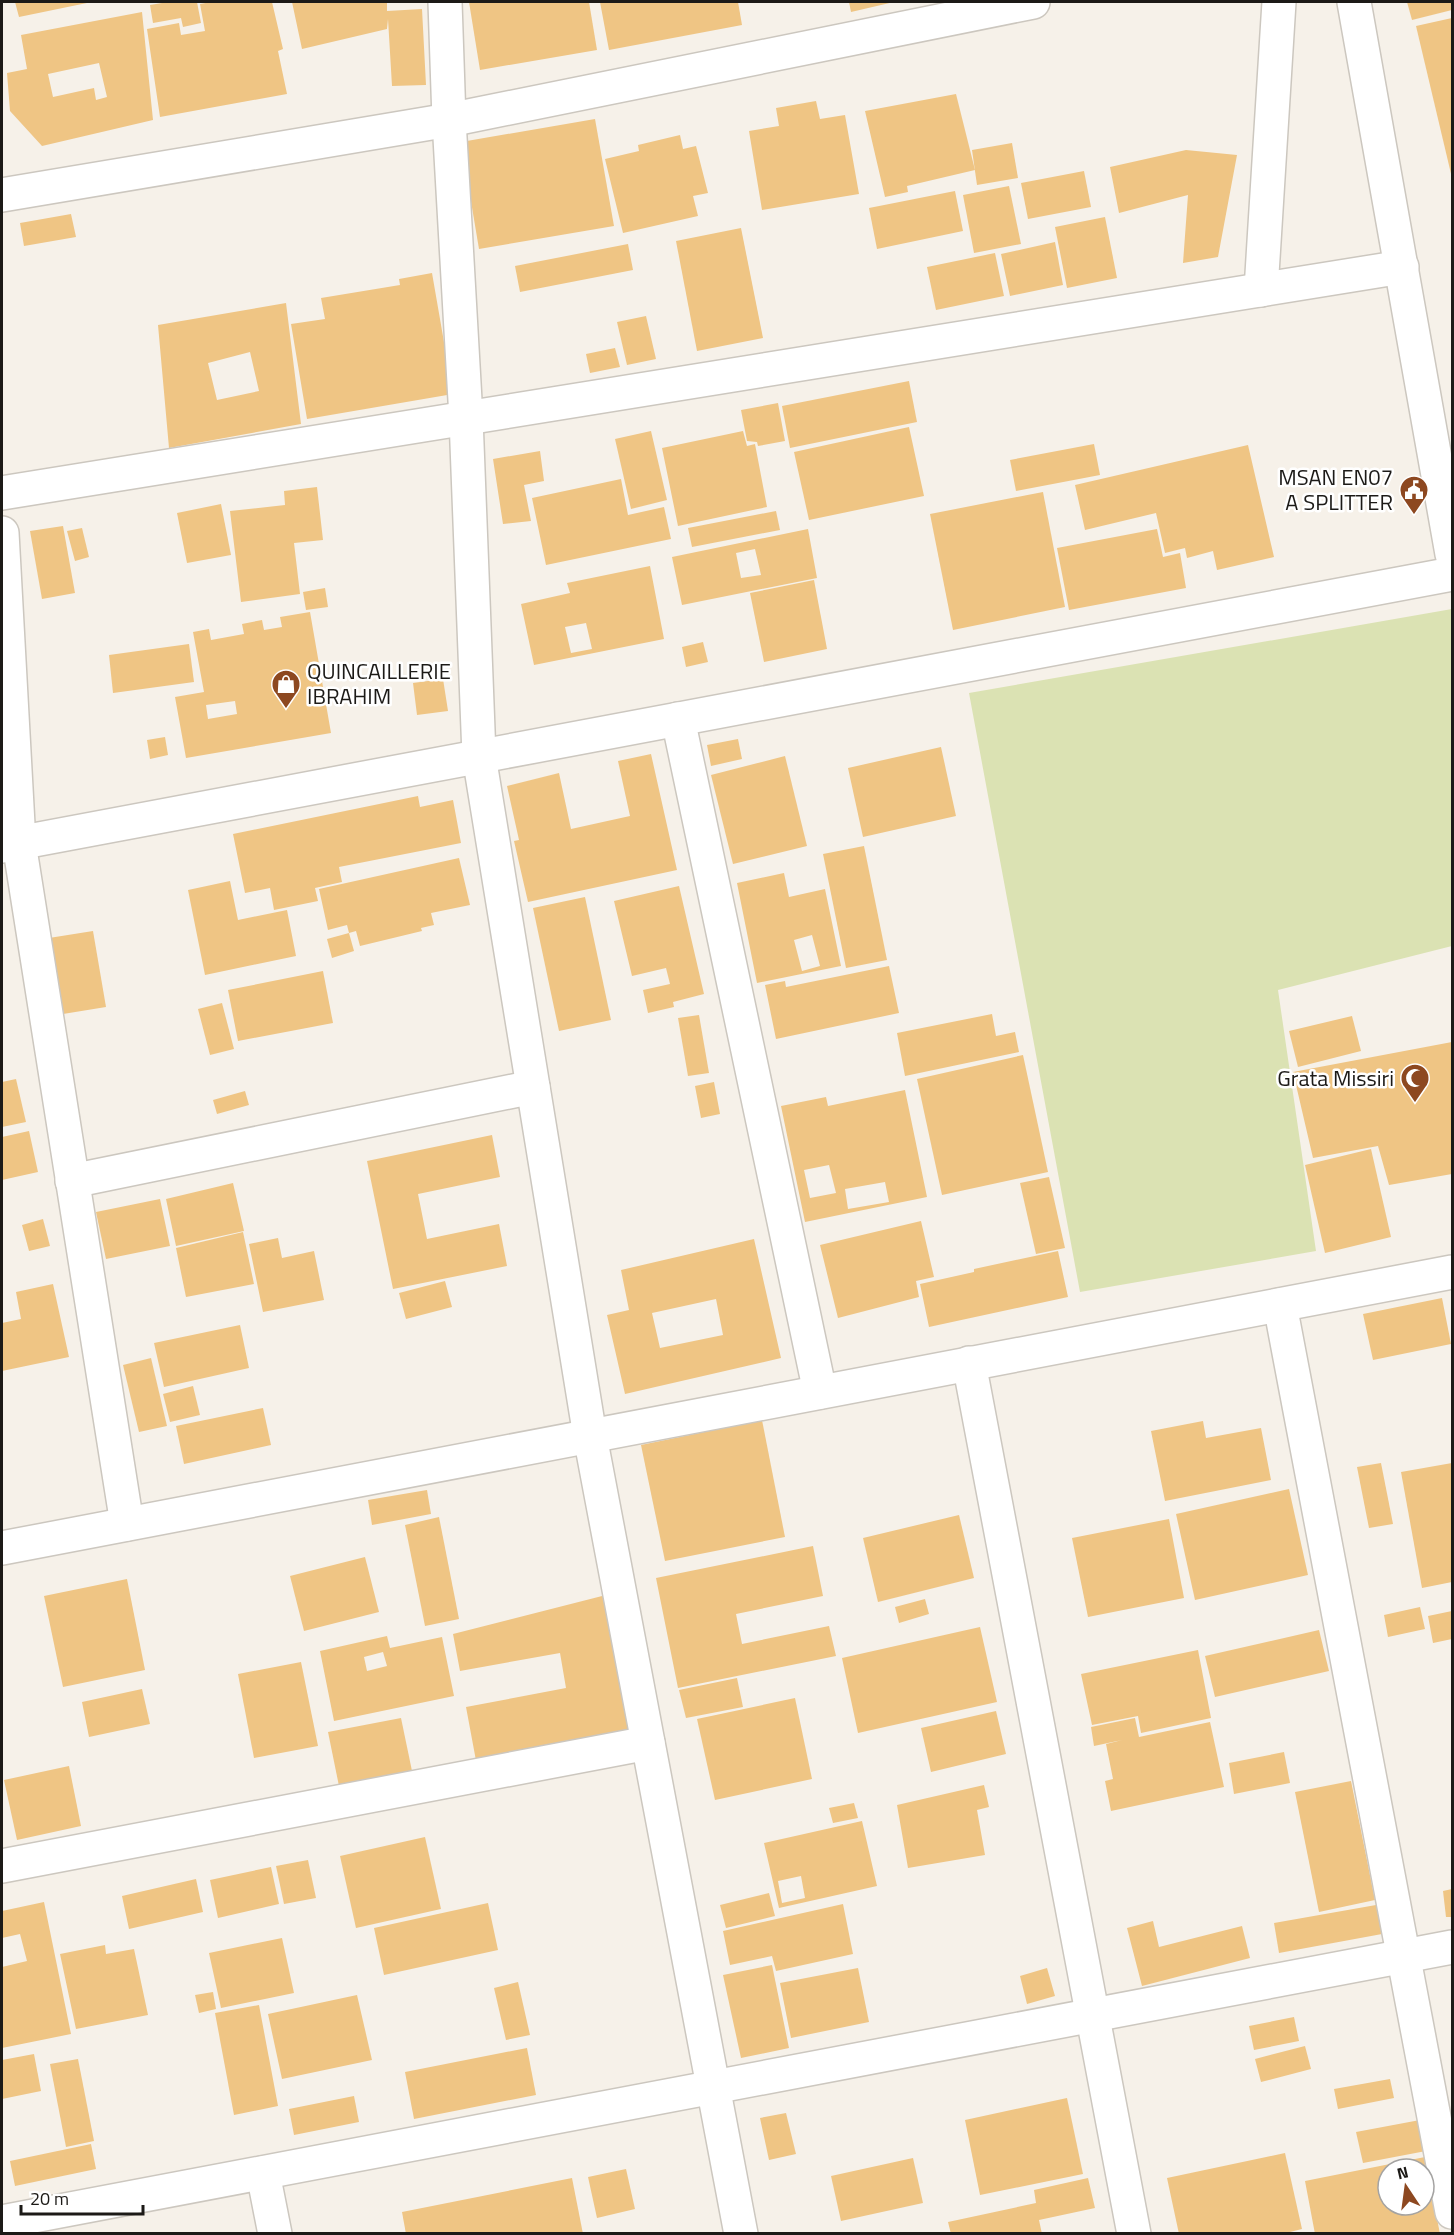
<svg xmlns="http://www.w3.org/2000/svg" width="1454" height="2235" font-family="'Titillium Web',sans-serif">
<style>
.green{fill:#dbe2b3}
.building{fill:#efc584;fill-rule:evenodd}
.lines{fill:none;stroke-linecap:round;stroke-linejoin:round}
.minor-casing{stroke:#ccc7bf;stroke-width:36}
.minor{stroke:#fff;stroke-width:33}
.labels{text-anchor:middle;stroke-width:5;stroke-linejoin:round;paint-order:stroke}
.poi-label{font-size:22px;fill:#1c1a17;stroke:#fff;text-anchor:end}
</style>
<rect width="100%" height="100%" fill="#f6f1e9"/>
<polygon class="green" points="1452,609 1452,946 1278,990 1316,1251 1080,1292 969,693"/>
<g class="building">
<polygon points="15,2 87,2 87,3 19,17"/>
<polygon points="168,2 197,2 201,23 183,27 181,18 153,23 150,5"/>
<polygon points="211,2 272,2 283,49 278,51 287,94 160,117 147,29 179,23 181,35 205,31 200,4"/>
<polygon points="292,2 387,2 387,11 422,9 426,85 392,86 388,19 387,29 302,49"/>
<polygon points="469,2 589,2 597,50 480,70"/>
<polygon points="600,2 738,2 742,25 609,50"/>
<polygon points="849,2 894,2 851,12"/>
<polygon points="1407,2 1452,2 1452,10 1412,20"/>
<path d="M142,12L153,120L42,146L10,111L7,73L27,69L21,35ZM99,63L107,97L96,100L94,88L53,97L48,74Z"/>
<polygon points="1452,18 1452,178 1416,26"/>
<polygon points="956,94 975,170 907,186 908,192 885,197 865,111"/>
<polygon points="816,101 820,119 845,115 859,194 762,210 749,131 779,126 776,108"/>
<polygon points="595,119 614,226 479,249 461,142"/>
<polygon points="680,135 683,149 696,146 708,193 693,196 698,216 623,233 605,159 639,151 638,145"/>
<polygon points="1012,143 1018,178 977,185 972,150"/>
<polygon points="1186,150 1237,155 1218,257 1183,263 1188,195 1119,213 1110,167"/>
<polygon points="1084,171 1091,207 1028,219 1021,183"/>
<polygon points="1009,186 1021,244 974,253 963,195"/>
<polygon points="955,191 963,231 877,249 869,208"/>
<polygon points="71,214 76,237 24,246 20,223"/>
<polygon points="1105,217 1117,278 1067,288 1055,227"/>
<polygon points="741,228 763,338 697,351 676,241"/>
<polygon points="1055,242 1063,285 1010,296 1001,254"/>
<polygon points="628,244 633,270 520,292 515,266"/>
<polygon points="995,253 1004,296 936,310 927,267"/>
<polygon points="432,273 453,394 307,419 291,324 325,319 321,298 400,285 399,279"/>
<path d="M286,303L301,424L169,448L158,325ZM250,352L259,391L217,400L208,363Z"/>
<polygon points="646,316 656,359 627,365 617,322"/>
<polygon points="615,348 620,367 590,373 586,354"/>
<polygon points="909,381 917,422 790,448 782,406"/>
<polygon points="778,403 785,441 758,446 757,442 747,441 741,410"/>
<polygon points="909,427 924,496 809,520 794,452"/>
<polygon points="651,431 667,500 631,509 615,439"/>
<polygon points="743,431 747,446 755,444 767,507 678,526 662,448"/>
<polygon points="1094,444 1100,475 1016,491 1010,460"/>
<polygon points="1248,445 1274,557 1217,570 1213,551 1187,558 1185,548 1165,553 1156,513 1085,530 1075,485"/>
<polygon points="540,451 544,481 524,485 531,521 503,524 493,459"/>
<polygon points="621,479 628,515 664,507 671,539 546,565 532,498"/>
<polygon points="317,487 323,540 294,543 300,594 241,602 230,511 285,505 284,491"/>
<polygon points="1043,492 1065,607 953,630 930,514"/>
<polygon points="221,504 231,555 187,563 177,513"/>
<polygon points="776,511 780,530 692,547 688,528"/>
<polygon points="63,526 75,593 42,599 30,531"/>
<polygon points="82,528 89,557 75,561 67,531"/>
<path d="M808,529L817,578L682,605L672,557ZM755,549L761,575L741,578L736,553Z"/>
<polygon points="1157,529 1163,557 1180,553 1186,588 1069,610 1057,548"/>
<path d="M650,566L664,639L534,665L521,604L570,593L567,583ZM586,623L592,649L571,653L565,627Z"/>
<polygon points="814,580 827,649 764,662 750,593"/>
<polygon points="325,588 328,607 306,610 303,592"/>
<path d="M310,612L331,733L186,758L175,697L204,692L193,632L209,629L211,640L244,634L242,624L262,620L264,630L282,627L280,617ZM235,701L237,714L208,719L206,705Z"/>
<polygon points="703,642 708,662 686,667 682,647"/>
<polygon points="189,644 194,682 113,693 109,655"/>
<polygon points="443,679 448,711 417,715 413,683"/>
<polygon points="165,737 168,755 150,759 147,740"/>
<polygon points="738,739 742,759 711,766 707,745"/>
<polygon points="941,747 956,816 863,837 848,768"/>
<polygon points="651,754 677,870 528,902 514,841 519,840 507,786 559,773 571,829 630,816 618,761"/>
<polygon points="785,756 807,846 733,864 711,775"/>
<polygon points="418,796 420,807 453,800 461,843 339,867 342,882 315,888 318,901 274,910 270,888 245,893 233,834"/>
<polygon points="864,846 887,960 846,968 823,854"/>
<polygon points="459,858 470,905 431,913 434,925 421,928 422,931 360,946 356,931 349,933 347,925 328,930 319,889"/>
<path d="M784,873L789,897L825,889L841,966L757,983L737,883ZM812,935L820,966L802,971L794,940Z"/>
<polygon points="230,881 238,920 287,910 296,956 205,975 188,890"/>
<polygon points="679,886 704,994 673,1002 674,1007 648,1013 643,990 670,984 666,968 632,976 614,901"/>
<polygon points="585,897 611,1020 559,1031 533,908"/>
<polygon points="93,931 106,1007 63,1014 49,938"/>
<polygon points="349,933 354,951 332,958 327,939"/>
<polygon points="889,966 899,1013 776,1039 765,985 785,981 786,987"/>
<polygon points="323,971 333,1023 238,1041 228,990"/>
<polygon points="222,1003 234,1049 210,1055 198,1009"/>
<polygon points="992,1014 996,1036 1015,1032 1019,1052 905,1076 897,1033"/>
<polygon points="699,1015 709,1073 688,1076 678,1018"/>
<polygon points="1352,1016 1361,1051 1298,1067 1289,1031"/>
<polygon points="1452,1042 1452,1174 1389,1185 1378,1146 1313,1158 1293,1072"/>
<polygon points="1023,1055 1048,1172 942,1195 917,1079"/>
<polygon points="16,1079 26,1122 2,1127 2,1082"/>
<polygon points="714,1082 720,1114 701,1118 695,1086"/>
<path d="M905,1090L927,1197L805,1222L781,1106L826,1097L828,1106ZM829,1165L836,1193L810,1198L804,1170ZM885,1182L889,1202L848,1209L845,1189Z"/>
<polygon points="245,1091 249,1105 217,1114 213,1100"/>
<polygon points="29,1131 38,1172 2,1180 2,1137"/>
<polygon points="492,1135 500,1177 418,1194 427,1239 499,1224 507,1266 393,1289 367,1161"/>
<polygon points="1371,1149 1391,1237 1325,1253 1305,1165"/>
<polygon points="1049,1177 1065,1248 1036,1254 1020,1183"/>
<polygon points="233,1183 244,1231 176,1246 166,1199"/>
<polygon points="160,1199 170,1246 106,1259 96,1212"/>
<polygon points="43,1219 50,1246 29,1251 22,1225"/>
<polygon points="921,1221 934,1277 916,1281 919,1297 838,1318 820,1245"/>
<polygon points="243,1232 254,1284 186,1297 176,1248"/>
<polygon points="278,1238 282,1258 314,1251 324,1300 263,1312 249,1244"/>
<path d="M754,1239L781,1358L625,1394L607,1315L629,1310L621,1270ZM716,1299L723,1335L660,1348L652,1313Z"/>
<polygon points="1058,1251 1068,1297 929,1327 920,1284 974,1272 974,1269"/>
<polygon points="445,1281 452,1307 406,1319 399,1293"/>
<polygon points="53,1284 69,1357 2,1371 2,1323 21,1319 16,1292"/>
<polygon points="1442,1298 1451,1344 1373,1360 1363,1314"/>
<polygon points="240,1325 249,1368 164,1387 154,1343"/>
<polygon points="151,1358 167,1426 139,1432 123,1365"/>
<polygon points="193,1386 200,1415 170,1422 163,1394"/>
<polygon points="263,1408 271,1445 184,1464 176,1426"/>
<polygon points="762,1420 785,1537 665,1561 641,1445"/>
<polygon points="1203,1421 1206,1438 1261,1428 1271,1480 1165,1501 1151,1431"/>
<polygon points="1381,1463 1393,1524 1369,1528 1357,1467"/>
<polygon points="1452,1463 1452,1582 1422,1588 1401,1472"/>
<polygon points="1289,1489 1308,1575 1195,1600 1176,1514"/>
<polygon points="427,1490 431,1514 372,1525 368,1500"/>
<polygon points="959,1515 974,1578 878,1602 863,1538"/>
<polygon points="439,1517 459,1619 425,1626 405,1525"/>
<polygon points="1169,1519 1184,1598 1088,1617 1072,1538"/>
<polygon points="813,1546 823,1596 736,1614 742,1644 829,1626 836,1656 678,1688 656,1578"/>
<polygon points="365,1557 379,1612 304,1631 290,1576"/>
<polygon points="127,1579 145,1670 63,1687 44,1596"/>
<polygon points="606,1595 633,1733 477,1766 466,1707 566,1688 560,1653 460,1671 453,1634"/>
<polygon points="925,1599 929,1614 899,1623 895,1607"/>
<polygon points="1420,1607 1425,1629 1388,1637 1384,1615"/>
<polygon points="1452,1611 1452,1639 1433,1643 1428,1616"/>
<polygon points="980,1627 997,1702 858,1733 842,1658"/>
<polygon points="1319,1630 1329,1671 1215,1697 1205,1656"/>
<path d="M387,1636L390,1648L442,1637L454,1696L334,1721L320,1651ZM383,1652L387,1666L367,1671L364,1657Z"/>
<polygon points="1198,1650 1211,1718 1141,1733 1138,1716 1092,1725 1081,1674"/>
<polygon points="301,1662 318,1746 254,1758 238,1674"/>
<polygon points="737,1678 743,1707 686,1718 679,1690"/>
<polygon points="142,1689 150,1724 89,1737 82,1702"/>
<polygon points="795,1698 812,1779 715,1800 697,1719"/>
<polygon points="996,1711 1006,1754 931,1772 921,1728"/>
<polygon points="401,1718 412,1771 339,1786 328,1732"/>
<polygon points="1135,1718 1139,1737 1210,1722 1224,1787 1111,1811 1105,1781 1113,1779 1106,1744 1122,1740 1094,1746 1091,1727"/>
<polygon points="1284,1752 1290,1783 1234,1794 1229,1763"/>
<polygon points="69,1766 81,1826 17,1840 4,1780"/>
<polygon points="1351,1781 1375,1900 1319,1912 1295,1792"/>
<polygon points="984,1785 989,1807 977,1810 985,1855 908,1868 897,1805"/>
<polygon points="854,1803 858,1818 833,1823 829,1808"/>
<path d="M862,1821L877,1886L779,1908L764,1843ZM801,1876L805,1898L782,1903L778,1881Z"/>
<polygon points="425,1837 441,1909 356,1928 340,1856"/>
<polygon points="308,1860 316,1898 284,1904 276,1866"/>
<polygon points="271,1867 279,1904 218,1918 210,1880"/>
<polygon points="196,1879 203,1912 129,1929 122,1896"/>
<polygon points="1452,1889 1452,1917 1446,1917 1443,1891"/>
<polygon points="769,1893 775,1916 726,1928 720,1905"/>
<polygon points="44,1902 71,2034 2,2048 2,1967 27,1961 20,1934 2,1938 2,1911"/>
<polygon points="488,1903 498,1950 384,1975 374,1928"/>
<polygon points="843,1904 853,1954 776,1971 772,1956 730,1965 723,1931"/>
<polygon points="1376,1905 1382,1934 1279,1953 1274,1923"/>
<polygon points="1153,1921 1159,1947 1242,1926 1250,1958 1142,1986 1127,1928"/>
<polygon points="282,1938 294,1993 221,2008 209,1953"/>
<polygon points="105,1945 106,1954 134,1949 148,2015 76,2029 60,1954"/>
<polygon points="772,1965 789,2048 741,2058 723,1975"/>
<polygon points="858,1968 869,2022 791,2038 780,1983"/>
<polygon points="1047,1968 1055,1996 1027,2004 1020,1976"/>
<polygon points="518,1982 530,2035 506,2040 494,1988"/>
<polygon points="213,1992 216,2009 199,2013 195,1995"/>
<polygon points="357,1995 372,2060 282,2079 268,2014"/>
<polygon points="259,2005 278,2106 234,2115 215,2013"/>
<polygon points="1294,2017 1299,2041 1254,2050 1249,2026"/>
<polygon points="1305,2046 1311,2069 1261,2082 1255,2059"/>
<polygon points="527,2048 536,2095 414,2119 405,2072"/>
<polygon points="34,2054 41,2091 2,2099 2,2060"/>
<polygon points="78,2059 94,2141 66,2147 50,2064"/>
<polygon points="1390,2079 1394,2098 1338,2109 1334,2089"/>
<polygon points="354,2096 359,2122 294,2135 289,2109"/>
<polygon points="1067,2098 1083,2174 980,2195 965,2120"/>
<polygon points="786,2113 796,2154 769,2160 760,2118"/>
<polygon points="1420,2120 1426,2151 1363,2163 1356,2132"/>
<polygon points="91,2144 96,2169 15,2186 10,2161"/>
<polygon points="1285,2153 1302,2229 1282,2234 1179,2234 1167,2178"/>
<path d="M1425,2157L1440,2234H1315L1305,2181ZM1388,2169H1424V2205H1388Z"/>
<polygon points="913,2158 923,2203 841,2221 831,2176"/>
<polygon points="626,2169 635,2209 597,2218 588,2177"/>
<polygon points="572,2178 583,2234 406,2234 402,2212"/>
<polygon points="1088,2178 1095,2208 1039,2220 1042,2234 951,2234 948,2222 1036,2203 1034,2190"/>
</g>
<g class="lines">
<g class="minor-casing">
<g id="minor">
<polyline points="445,2 449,120 466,418 479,756 590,1436 741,2234"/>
<polyline points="1354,2 1452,554"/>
<polyline points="2,195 449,120 1033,2"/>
<polyline points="1261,290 1279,2"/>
<polyline points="2,493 1402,267"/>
<polyline points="2,533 19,843 127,1524"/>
<polyline points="678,719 820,1392"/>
<polyline points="2,846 1452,574"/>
<polyline points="72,1181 533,1087"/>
<polyline points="1280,1305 1452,2212"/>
<polyline points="969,1363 1134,2234"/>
<polyline points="2,1548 1452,1272"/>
<polyline points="2,1866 648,1743"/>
<polyline points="263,2173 275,2234"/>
<polyline points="2,2222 1452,1947"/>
</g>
</g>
<use href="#minor" class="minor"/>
</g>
<defs>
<g id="civic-pin" transform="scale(1.5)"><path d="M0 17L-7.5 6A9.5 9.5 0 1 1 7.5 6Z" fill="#8d4820" stroke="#fff"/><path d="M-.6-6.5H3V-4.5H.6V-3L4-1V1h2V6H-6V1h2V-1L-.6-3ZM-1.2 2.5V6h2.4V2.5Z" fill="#fff"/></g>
<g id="shop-pin" transform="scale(1.5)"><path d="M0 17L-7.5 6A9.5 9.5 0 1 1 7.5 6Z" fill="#8d4820" stroke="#fff"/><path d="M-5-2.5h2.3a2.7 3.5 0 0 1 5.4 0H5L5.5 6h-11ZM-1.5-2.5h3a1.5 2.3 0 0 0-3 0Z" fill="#fff"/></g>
<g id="mosque-pin" transform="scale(1.5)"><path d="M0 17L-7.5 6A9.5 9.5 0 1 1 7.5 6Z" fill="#8d4820" stroke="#fff"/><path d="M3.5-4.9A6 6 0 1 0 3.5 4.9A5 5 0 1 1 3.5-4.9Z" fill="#fff"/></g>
</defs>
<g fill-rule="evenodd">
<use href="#civic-pin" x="1414" y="490"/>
<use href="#shop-pin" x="286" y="684"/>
<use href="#mosque-pin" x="1415" y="1078"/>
</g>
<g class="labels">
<g class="poi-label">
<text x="1393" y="485">MSAN EN07<tspan x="1393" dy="25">A SPLITTER</tspan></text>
<text x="307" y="679" text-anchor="start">QUINCAILLERIE<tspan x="307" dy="25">IBRAHIM</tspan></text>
<text x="1394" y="1086">Grata Missiri</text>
</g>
</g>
<rect width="1454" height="2235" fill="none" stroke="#1c1a17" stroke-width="6"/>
<g transform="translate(1406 2187) rotate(347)"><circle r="28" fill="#ffffff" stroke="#a4a3a2" stroke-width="1.5"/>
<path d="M0-4.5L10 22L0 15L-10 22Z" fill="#8d4820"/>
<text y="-9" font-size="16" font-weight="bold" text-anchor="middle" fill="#1c1a17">N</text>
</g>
<path d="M21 2205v9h122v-9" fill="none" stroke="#1c1a17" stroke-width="3"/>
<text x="30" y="2205" font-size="18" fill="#1c1a17" stroke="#ffffff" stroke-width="4.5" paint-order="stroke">20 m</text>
</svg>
